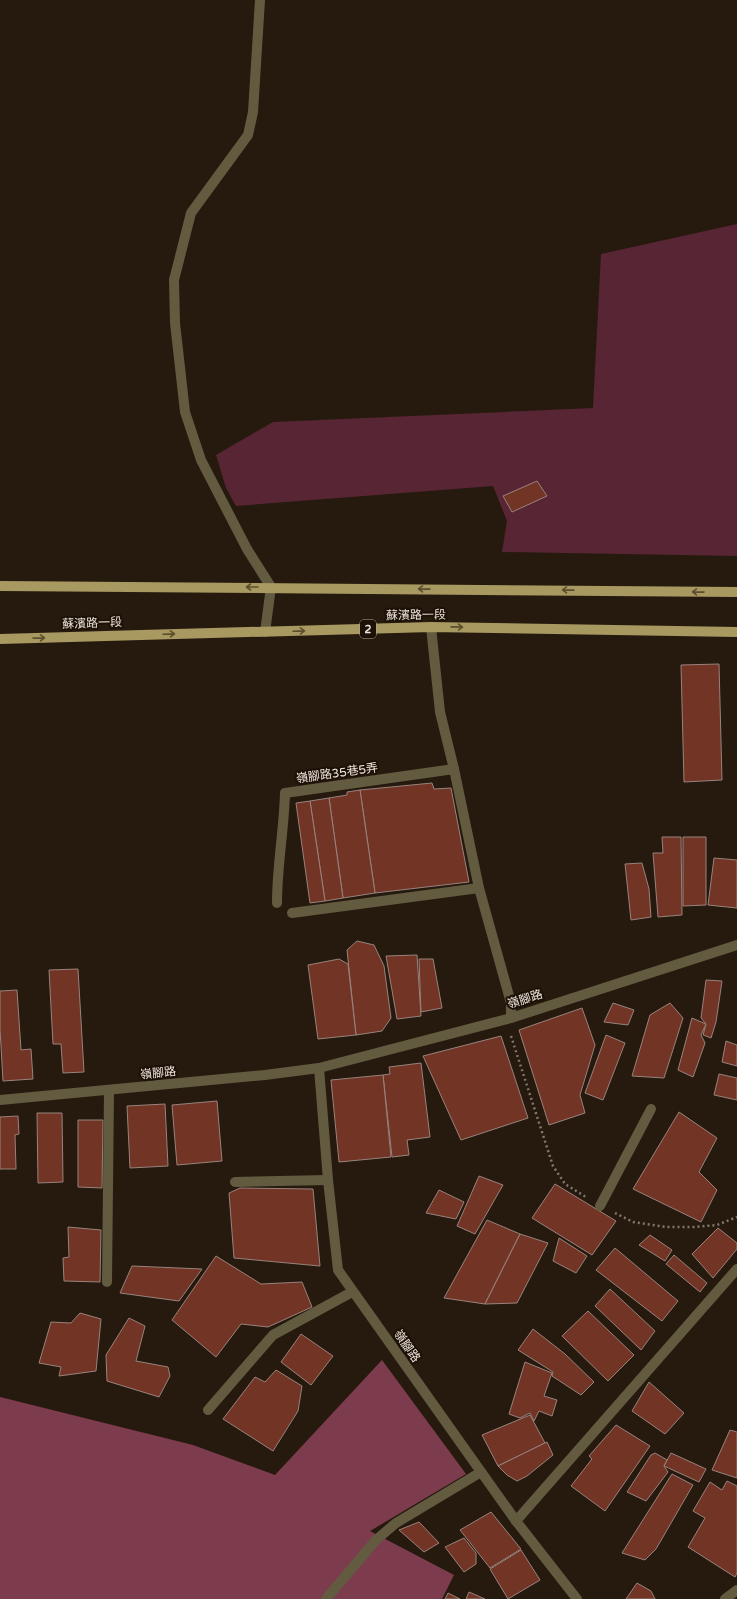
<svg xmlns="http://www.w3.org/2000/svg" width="737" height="1599" font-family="'Varela Round','Noto Sans TC',sans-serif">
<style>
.green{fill:#572533}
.forest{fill:#7d3c4d}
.building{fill:#723425;stroke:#98837d}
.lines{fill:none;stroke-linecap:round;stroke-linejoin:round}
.path{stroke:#81776d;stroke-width:2.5;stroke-dasharray:2 3;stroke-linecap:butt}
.minor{stroke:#625b40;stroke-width:10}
.major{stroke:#a89960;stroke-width:10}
.oneway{stroke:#5c4e2e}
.labels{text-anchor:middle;stroke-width:4;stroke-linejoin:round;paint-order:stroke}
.shield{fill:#1d1106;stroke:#afa69d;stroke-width:1}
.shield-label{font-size:11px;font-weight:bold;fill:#eee6de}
.street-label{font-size:12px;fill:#eee6de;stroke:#1d1106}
</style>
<rect width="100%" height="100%" fill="#261a0f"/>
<polygon class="green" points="737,224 737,556 502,552 507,521 493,486 236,506 226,488 216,455 273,422 593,408 601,254"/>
<polygon class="forest" points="382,1360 466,1474 370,1531 454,1575 442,1599 0,1599 0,1397 193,1445 275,1475"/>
<g class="building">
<polygon points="537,481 547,496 512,512 503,496"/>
<polygon points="719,664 722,780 684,782 681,665"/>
<polygon points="432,783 434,789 451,788 469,882 375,893 360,790"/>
<polygon points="360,790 375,893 343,898 329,798 347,795 347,792"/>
<polygon points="329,798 343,898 325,901 310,801"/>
<polygon points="310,801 325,901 310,903 296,803"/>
<polygon points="662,837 681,837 682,915 658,917 653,853 663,853"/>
<polygon points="683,837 706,837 706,905 683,906"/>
<polygon points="714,858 737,860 737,908 708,905"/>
<polygon points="642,863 649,889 651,917 631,920 625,864"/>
<polygon points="357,941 374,945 384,966 391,1018 382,1031 356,1035 347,950"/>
<polygon points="417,955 421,1016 397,1019 386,956"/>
<polygon points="339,959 348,964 356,1035 318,1039 308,965"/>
<polygon points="419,959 433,959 442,1008 421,1012"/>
<polygon points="78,969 84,1072 63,1073 61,1044 53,1044 49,970"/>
<polygon points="706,980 722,981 716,1022 711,1038 703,1035 706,1024 701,1018"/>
<polygon points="17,990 21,1050 31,1049 33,1079 3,1081 0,1029 0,991"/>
<polygon points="613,1003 634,1010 628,1025 604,1022"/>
<polygon points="670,1003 683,1018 664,1078 632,1076 650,1015"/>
<polygon points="582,1008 595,1045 580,1095 585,1113 549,1125 519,1030"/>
<polygon points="692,1018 706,1024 701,1035 705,1043 693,1077 678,1070"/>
<polygon points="606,1035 625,1043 603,1100 585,1093"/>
<polygon points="501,1036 528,1118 461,1140 423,1056"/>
<polygon points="726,1041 737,1045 737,1066 722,1062"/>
<polygon points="421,1063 430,1137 407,1140 409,1155 392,1157 383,1075 390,1074 389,1067"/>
<polygon points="719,1074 737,1078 737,1100 714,1095"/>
<polygon points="383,1075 391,1157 339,1162 331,1080"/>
<polygon points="217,1101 222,1161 177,1165 172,1105"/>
<polygon points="165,1104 168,1166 130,1168 127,1106"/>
<polygon points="679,1112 717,1138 699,1172 717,1190 701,1222 633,1189"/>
<polygon points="37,1113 62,1113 63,1182 38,1183"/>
<polygon points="18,1116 19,1134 15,1135 16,1169 0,1169 0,1117"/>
<polygon points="78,1120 103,1120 102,1188 78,1187"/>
<polygon points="479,1176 503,1185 475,1234 457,1226"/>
<polygon points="555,1184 616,1221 592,1255 532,1218"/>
<polygon points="240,1188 313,1189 320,1266 234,1258 229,1193"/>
<polygon points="439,1190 464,1202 456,1219 426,1213"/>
<polygon points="487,1220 520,1234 485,1304 444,1298"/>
<polygon points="68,1227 101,1230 100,1282 64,1281 63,1258 69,1257"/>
<polygon points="718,1228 737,1243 737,1249 713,1278 692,1254"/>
<polygon points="520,1234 548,1243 517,1303 485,1304"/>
<polygon points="650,1235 672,1250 665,1261 639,1245"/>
<polygon points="559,1238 587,1256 576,1273 553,1261"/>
<polygon points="615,1248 678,1301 662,1321 596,1270"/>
<polygon points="674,1255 707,1283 700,1292 666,1264"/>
<polygon points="216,1256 261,1284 302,1282 312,1307 268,1327 241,1324 216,1357 172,1320"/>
<polygon points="132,1266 202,1269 179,1301 120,1293"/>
<polygon points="610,1289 655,1331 641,1350 595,1306"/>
<polygon points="588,1311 634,1355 608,1381 562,1336"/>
<polygon points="80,1313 101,1319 96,1371 59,1376 61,1367 39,1363 51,1322 71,1323"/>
<polygon points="129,1318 145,1326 136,1361 168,1367 170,1376 159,1397 107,1381 106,1355"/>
<polygon points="533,1329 565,1354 594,1382 581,1395 552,1376 553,1372 518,1350"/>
<polygon points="301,1334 333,1356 311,1385 281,1362"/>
<polygon points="525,1362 552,1373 544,1396 557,1400 552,1416 539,1411 534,1421 530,1413 520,1418 509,1414"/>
<polygon points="276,1370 302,1386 298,1411 273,1451 223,1419 255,1377 265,1382"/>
<polygon points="649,1382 684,1413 665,1434 632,1411"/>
<polygon points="530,1415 545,1443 498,1466 482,1435"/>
<polygon points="616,1425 650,1446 605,1511 571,1486 592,1459 589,1456"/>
<polygon points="730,1430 737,1432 737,1478 712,1470"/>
<polygon points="547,1442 553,1455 527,1476 517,1481 507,1475 498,1466"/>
<polygon points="655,1453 667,1460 664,1466 668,1472 646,1501 627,1492 651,1455"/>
<polygon points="671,1453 706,1469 699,1482 664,1466"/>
<polygon points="672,1474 693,1485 656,1549 645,1560 622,1553"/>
<polygon points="727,1481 737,1486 737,1573 735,1577 688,1547 705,1518 693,1511 710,1482 722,1490"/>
<polygon points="491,1512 521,1549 490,1568 460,1530"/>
<polygon points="419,1522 439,1543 424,1552 399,1530"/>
<polygon points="464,1538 476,1553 476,1564 464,1572 445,1547"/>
<polygon points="521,1550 540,1580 508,1599 490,1569"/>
<polygon points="637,1583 651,1591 655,1599 626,1599"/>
<polygon points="469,1592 485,1599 466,1599"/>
<polygon points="448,1593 460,1599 445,1599"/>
</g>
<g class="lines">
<g class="path">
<polyline points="511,1036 553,1166 565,1184 586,1197"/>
<polyline points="615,1213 633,1222 666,1227 694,1227 717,1225 737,1217"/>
</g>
<g class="minor">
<polyline points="260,0 253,112 248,135 191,213 174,280 175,323 185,412 201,460 247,549 271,587 265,632"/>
<polyline points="431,627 440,712 454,769 479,888 511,1003 511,1018"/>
<path d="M277,903C277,866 284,830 285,793L454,769"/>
<polyline points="292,913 479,888"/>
<polyline points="319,1068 328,1180 338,1270 516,1521 577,1599"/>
<polyline points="0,1100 265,1075 319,1068 511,1018 737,945"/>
<polyline points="235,1182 328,1180"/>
<polyline points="600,1206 651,1109"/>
<polyline points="107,1282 109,1091"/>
<polyline points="208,1410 273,1335 352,1292"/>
<polyline points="516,1521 737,1269"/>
<polyline points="326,1599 376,1540 396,1523 481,1472"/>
<polyline points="725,1599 737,1590"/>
</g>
<g class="major">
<polyline points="0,586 737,592"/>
<polyline points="0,639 431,627 737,632"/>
</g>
</g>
<defs><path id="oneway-shaft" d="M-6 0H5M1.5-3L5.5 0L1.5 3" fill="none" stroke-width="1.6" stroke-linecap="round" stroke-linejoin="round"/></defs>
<g class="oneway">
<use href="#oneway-shaft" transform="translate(252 587) rotate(-180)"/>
<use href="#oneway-shaft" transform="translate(424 589) rotate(-179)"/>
<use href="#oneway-shaft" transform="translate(568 590) rotate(-179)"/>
<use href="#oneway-shaft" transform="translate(698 592) rotate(-179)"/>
<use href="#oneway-shaft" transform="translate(457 627) rotate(1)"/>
<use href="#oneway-shaft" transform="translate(299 631) rotate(-2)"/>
<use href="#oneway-shaft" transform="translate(169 634) rotate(-2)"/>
<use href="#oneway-shaft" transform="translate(39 638) rotate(-1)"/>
</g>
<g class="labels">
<rect class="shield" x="360" y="620" width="16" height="18" rx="3"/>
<g class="shield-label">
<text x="368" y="633">2</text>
</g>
<g class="street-label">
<text transform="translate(416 615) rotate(-1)" y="4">蘇濱路一段</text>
<text transform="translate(92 623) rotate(-2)" y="4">蘇濱路一段</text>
<text transform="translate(337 773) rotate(-8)" y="4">嶺腳路35巷5弄</text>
<text transform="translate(525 999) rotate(-18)" y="4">嶺腳路</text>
<text transform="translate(158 1073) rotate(-6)" y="4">嶺腳路</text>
<text transform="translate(407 1346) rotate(55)" y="4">嶺腳路</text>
</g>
</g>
</svg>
